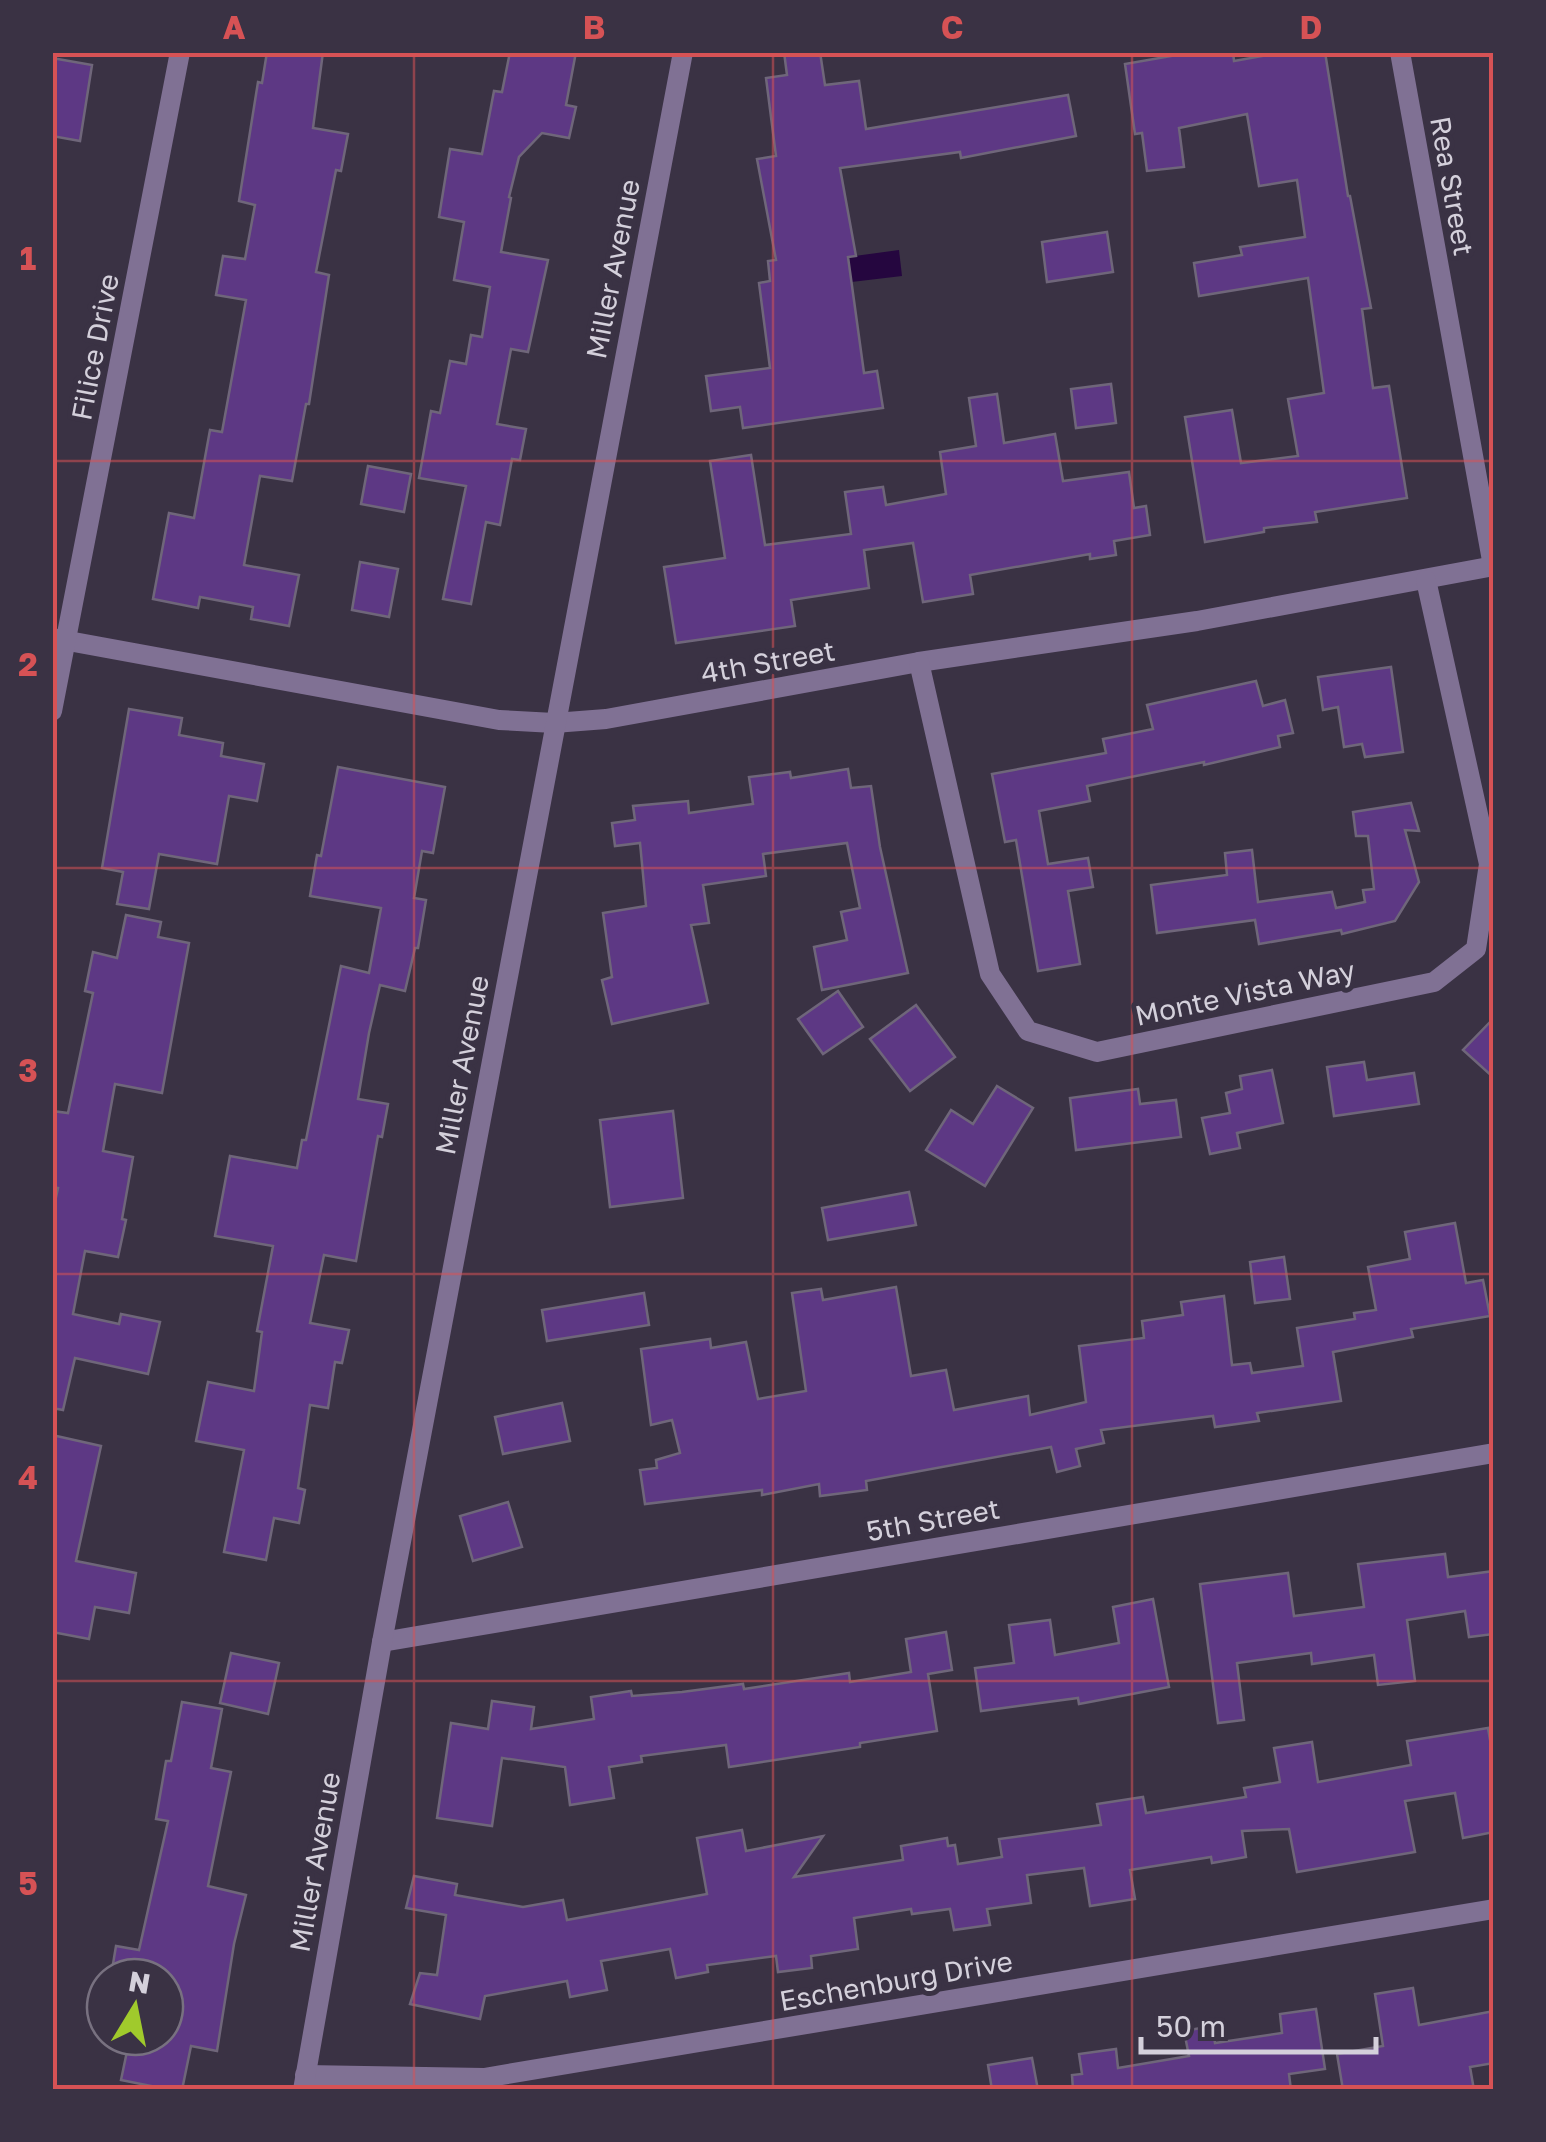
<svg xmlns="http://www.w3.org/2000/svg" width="1546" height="2142" font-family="'Golos Text',sans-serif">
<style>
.water{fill:#25063f}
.building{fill:#5d3884;stroke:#6f667a;stroke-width:2.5}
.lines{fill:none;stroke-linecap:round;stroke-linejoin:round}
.minor{stroke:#807194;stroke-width:20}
.tertiary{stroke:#807194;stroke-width:20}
.grid{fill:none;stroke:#d65255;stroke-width:2.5;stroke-opacity:0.55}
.labels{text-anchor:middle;stroke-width:10;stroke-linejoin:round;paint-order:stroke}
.street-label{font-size:28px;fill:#d4d0db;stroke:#3a3244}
.neatline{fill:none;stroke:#d65255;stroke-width:4}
.grid-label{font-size:32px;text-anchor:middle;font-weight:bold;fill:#d65255}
</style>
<rect width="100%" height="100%" fill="#3a3244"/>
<polygon class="water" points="899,250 902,276 843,283 840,258"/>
<g class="building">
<polygon points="267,52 323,52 313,128 348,134 341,171 336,170 316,272 329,275 309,404 306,404 292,481 260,476 244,565 299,575 289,626 251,619 253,607 200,597 198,608 153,599 169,513 194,518 210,430 222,432 246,300 216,295 223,256 245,259 255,205 239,201 258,82 262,83"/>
<polygon points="510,52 576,52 566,105 576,107 569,138 542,133 519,157 509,197 511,198 501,252 548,260 528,352 511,349 497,424 526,429 520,460 512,459 500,525 486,522 471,604 443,599 466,486 419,478 431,411 440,413 450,361 466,364 471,335 482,337 490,287 454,280 464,222 439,217 450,149 482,154 494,91 502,92"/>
<polygon points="784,52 820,52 825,85 859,81 866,129 1068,95 1076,136 961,158 960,152 840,168 856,256 848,257 864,373 877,371 883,408 743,428 740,407 711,411 706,376 770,368 759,283 770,281 768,261 776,260 757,159 776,156 766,78 787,75"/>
<polygon points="1194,52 1233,52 1234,61 1285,52 1325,52 1348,196 1350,196 1371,308 1362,309 1373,388 1389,386 1407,498 1315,512 1317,522 1264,528 1264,532 1205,542 1185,417 1232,410 1241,463 1298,456 1288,399 1324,393 1308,278 1199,296 1194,263 1242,255 1240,247 1305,237 1297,180 1259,186 1247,114 1179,128 1184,167 1147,171 1142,133 1135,134 1125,64"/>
<polygon points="52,58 92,65 80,141 52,136"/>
<polygon points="1107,232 1113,272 1047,282 1042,242"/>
<polygon points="1111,384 1116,423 1076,428 1071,389"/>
<polygon points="997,394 1004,443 1055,434 1063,481 1129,472 1134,508 1146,506 1150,535 1114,541 1116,555 1090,559 1090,554 970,575 973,594 923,602 913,543 864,550 869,588 791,600 795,626 676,643 664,567 725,558 710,461 751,455 765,545 851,534 845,492 883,487 886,505 946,494 940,452 976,446 969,398"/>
<polygon points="368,466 411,474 404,512 361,504"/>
<polygon points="360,562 398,569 389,617 352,610"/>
<polygon points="1391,667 1403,752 1365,757 1362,744 1344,747 1338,707 1323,710 1318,677"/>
<polygon points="1256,681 1263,706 1285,700 1293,733 1278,736 1280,747 1204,765 1204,762 1087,786 1090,801 1039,811 1048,864 1088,858 1093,887 1068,891 1080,964 1038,971 1016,840 1005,842 992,774 1106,753 1103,739 1153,729 1147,705"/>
<polygon points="129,709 182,718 179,735 223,743 221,756 264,764 257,801 229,796 217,864 159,854 149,909 117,904 123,872 102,868"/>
<polygon points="338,767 445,787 433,853 422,851 414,898 426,900 418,948 415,948 405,991 380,985 369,1033 358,1099 388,1104 382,1137 378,1136 356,1261 324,1255 310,1323 349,1330 342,1363 335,1362 328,1408 310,1405 298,1488 305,1490 299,1523 274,1518 266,1560 224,1552 244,1450 196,1441 208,1382 254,1391 262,1332 257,1331 273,1246 215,1236 230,1156 297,1168 302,1140 306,1140 341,966 369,973 381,908 310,896 317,855 321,856"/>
<polygon points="848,769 851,788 871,786 880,847 908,973 822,990 814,947 847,940 841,912 860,908 847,843 763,854 766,876 703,885 709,923 691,925 708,1003 612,1024 602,980 612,977 603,913 646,906 640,843 615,846 612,823 635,820 633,806 688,801 689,813 753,804 749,777 790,772 791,778"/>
<polygon points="1411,803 1419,831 1405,830 1419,882 1395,921 1342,934 1341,930 1259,944 1255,920 1157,933 1151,885 1227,875 1225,853 1252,850 1258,902 1332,892 1336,908 1365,902 1363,890 1374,889 1368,836 1356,836 1353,812"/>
<polygon points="126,915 161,922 158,937 189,943 162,1093 115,1084 103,1151 133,1157 122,1219 126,1220 118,1257 85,1251 73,1314 119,1324 121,1314 160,1322 148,1374 75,1358 63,1410 52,1408 52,1216 58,1188 52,1187 52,1111 68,1113 93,993 85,991 93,952 117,958"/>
<polygon points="838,991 863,1027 823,1054 798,1019"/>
<polygon points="916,1005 955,1057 910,1091 870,1039"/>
<polygon points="1494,1018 1494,1078 1463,1050"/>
<polygon points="1364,1062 1367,1080 1414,1073 1419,1104 1334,1116 1327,1067"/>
<polygon points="1272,1070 1283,1123 1237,1133 1240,1148 1210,1154 1202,1118 1230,1113 1226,1093 1242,1089 1240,1076"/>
<polygon points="997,1086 1033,1108 985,1186 926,1150 951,1110 973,1124"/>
<polygon points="1138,1089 1140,1104 1176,1100 1181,1137 1076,1150 1070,1098"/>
<polygon points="673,1111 683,1198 610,1207 600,1120"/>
<polygon points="909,1192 916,1225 828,1240 822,1208"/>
<polygon points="1455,1223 1466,1283 1483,1280 1490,1316 1411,1329 1413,1337 1333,1352 1341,1401 1257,1413 1259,1421 1215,1427 1213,1416 1101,1430 1104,1443 1076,1449 1080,1466 1057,1472 1051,1447 866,1481 867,1490 820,1496 819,1484 762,1495 762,1490 645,1504 640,1470 657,1468 656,1460 680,1453 672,1420 651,1425 641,1349 710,1339 711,1348 746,1342 758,1399 806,1391 792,1293 821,1289 823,1300 896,1287 911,1376 946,1370 954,1410 1028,1396 1030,1415 1086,1402 1079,1346 1144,1338 1142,1321 1183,1315 1181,1302 1224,1296 1232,1365 1250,1363 1252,1373 1303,1366 1297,1328 1355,1319 1354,1313 1376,1310 1368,1267 1410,1259 1405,1232"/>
<polygon points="1284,1257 1290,1299 1255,1303 1250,1262"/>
<polygon points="644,1293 649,1325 547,1341 542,1310"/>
<polygon points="562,1403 570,1441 503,1454 495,1417"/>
<polygon points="52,1435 101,1446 76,1561 136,1573 129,1613 95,1607 89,1639 52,1632"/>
<polygon points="508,1502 522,1547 473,1561 460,1516"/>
<polygon points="1445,1554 1448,1577 1494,1571 1494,1634 1469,1637 1465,1611 1407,1620 1415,1681 1378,1685 1374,1655 1312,1664 1311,1653 1237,1663 1244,1720 1218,1723 1200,1584 1288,1573 1294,1616 1364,1607 1358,1564"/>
<polygon points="1153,1599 1169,1687 1079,1704 1078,1698 981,1711 975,1668 1014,1663 1009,1625 1050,1620 1055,1655 1119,1643 1113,1607"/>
<polygon points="946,1632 952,1670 928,1674 937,1731 860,1743 860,1747 729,1767 726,1745 641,1756 642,1762 609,1767 614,1798 570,1805 565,1767 502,1758 492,1826 437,1818 451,1723 488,1729 492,1701 534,1707 531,1729 594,1719 591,1697 631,1691 632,1696 682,1692 743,1684 744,1689 849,1673 850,1682 911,1672 906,1639"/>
<polygon points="231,1653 279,1663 268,1714 220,1703"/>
<polygon points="182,1702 222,1709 211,1768 231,1772 208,1886 246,1895 234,1944 217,2051 191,2046 182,2090 171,2090 121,2080 130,2037 165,2037 165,1977 112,1970 116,1946 139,1950 168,1821 156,1819 166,1761 171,1761"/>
<polygon points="1488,1728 1494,1763 1494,1832 1463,1838 1455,1793 1405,1801 1415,1852 1297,1872 1289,1829 1242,1831 1246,1857 1212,1863 1211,1857 1130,1870 1135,1899 1090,1906 1084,1868 1027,1875 1031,1903 987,1909 990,1925 954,1930 950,1909 912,1914 911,1909 854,1918 858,1949 811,1956 812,1968 778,1972 776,1956 707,1965 708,1972 676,1978 670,1949 601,1961 607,1990 570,1997 567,1981 485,1996 480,2019 410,2004 420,1973 437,1975 446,1915 406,1908 414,1876 457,1884 455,1895 523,1907 563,1900 567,1920 707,1894 697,1838 742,1830 746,1851 823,1836 794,1877 903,1860 901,1846 947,1838 948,1846 955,1845 958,1864 1002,1857 999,1839 1101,1825 1097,1804 1143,1797 1146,1813 1246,1797 1244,1788 1280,1782 1274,1748 1312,1742 1318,1782 1411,1765 1407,1741"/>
<polygon points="1413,1988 1419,2025 1494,2011 1494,2063 1470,2067 1474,2090 1343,2090 1337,2054 1383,2046 1375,1994"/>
<polygon points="1316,2009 1325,2069 1289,2074 1291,2090 1073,2090 1072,2075 1082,2074 1079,2054 1116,2049 1118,2068 1189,2056 1184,2031 1212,2026 1215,2043 1282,2033 1280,2014"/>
<polygon points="1032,2058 1038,2090 992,2090 988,2065"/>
</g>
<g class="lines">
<g class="minor">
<polyline points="1400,52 1493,566"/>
<polyline points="52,638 499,720 554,723 606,719 919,662 1197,621 1494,566"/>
<polyline points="919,662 990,974 1028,1031 1097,1052 1434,982 1476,949 1489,864 1426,580"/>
<polyline points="52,711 180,52"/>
<polyline points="382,1642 1494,1453"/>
<polyline points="305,2075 484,2078 1494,1909"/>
</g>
<polyline class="tertiary" points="303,2090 382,1642 683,52"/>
</g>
<path class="grid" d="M414,52V2090M773,52V2090M1132,52V2090M52,461H1494M52,868H1494M52,1274H1494M52,1681H1494"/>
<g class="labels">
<g class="street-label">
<text transform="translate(1452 186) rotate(80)" y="10">Rea Street</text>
<text transform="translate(613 269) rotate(-79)" y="10">Miller Avenue</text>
<text transform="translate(95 347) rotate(-79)" y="10">Filice Drive</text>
<text transform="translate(768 662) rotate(-10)" y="10">4th Street</text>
<text transform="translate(1245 993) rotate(-12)" y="10">Monte Vista Way</text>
<text transform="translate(462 1065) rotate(-79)" y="10">Miller Avenue</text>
<text transform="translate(933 1520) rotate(-10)" y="10">5th Street</text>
<text transform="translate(315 1862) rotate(-80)" y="10">Miller Avenue</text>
<text transform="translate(896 1981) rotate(-10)" y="10">Eschenburg Drive</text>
</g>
</g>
<rect width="1546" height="2142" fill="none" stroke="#3a3244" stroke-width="110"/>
<g transform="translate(135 2007) rotate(10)"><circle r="48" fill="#3a3244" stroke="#787180" stroke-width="2.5"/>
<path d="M0-8L18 38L0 25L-18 38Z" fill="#a0ca2c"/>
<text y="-15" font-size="28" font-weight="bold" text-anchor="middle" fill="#d4d0db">N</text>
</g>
<path d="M1141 2037v15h235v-15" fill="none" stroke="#d4d0db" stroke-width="5"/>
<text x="1156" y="2037" font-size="30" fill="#d4d0db" stroke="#3a3244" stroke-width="8" paint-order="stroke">50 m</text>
<rect x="55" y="55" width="1436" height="2032" class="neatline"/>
<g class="grid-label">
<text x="234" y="39">A</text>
<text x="594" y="39">B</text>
<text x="952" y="39">C</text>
<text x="1311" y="39">D</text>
<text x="28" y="270">1</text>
<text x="28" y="676">2</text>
<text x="28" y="1082">3</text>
<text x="28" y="1489">4</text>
<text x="28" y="1895">5</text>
</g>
</svg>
